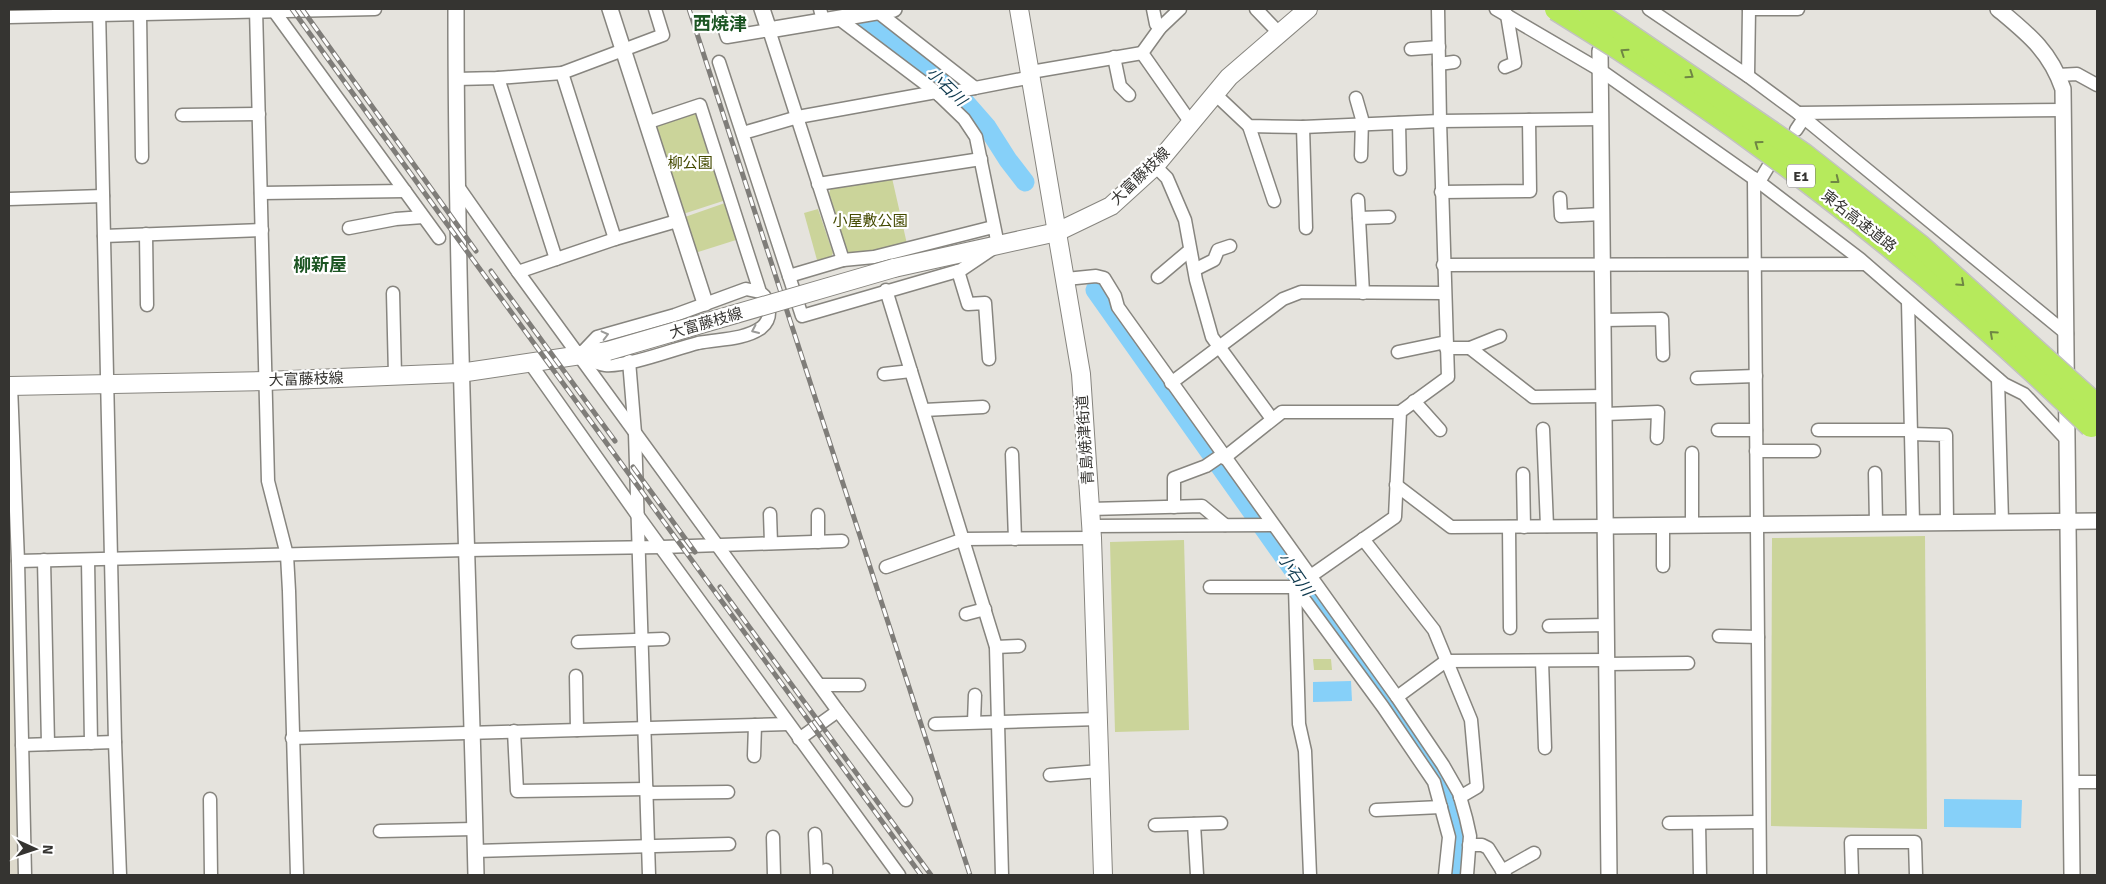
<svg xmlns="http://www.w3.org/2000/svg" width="2106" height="884" font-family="Signika,'Noto Sans JP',sans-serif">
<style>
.built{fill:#dedacc}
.green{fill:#cbd49a}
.water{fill:#86d0f9}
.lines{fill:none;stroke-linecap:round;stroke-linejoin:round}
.river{stroke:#86d0f9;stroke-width:19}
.minor-casing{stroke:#87857f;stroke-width:15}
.tertiary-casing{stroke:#87857f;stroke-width:18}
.secondary-casing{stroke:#87857f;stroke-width:20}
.minor{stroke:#fff;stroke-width:12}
.tertiary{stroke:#fff;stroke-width:15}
.secondary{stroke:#fff;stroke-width:18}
.rail-casing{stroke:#7f7d79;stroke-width:5}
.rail{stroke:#fff;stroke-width:3;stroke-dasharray:9;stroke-linecap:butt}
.secondary-bridge-casing{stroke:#87857f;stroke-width:20;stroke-linecap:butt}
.motorway-bridge-casing{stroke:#c2c2c1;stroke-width:25;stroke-linecap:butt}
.secondary-bridge{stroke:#fff;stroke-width:18}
.motorway-bridge{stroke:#b6ea5c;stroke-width:22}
.oneway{stroke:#6f8644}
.oneway2{stroke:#9a9a98}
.labels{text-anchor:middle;stroke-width:4.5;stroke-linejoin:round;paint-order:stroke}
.shield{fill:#fff;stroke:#72716f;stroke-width:1}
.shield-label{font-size:14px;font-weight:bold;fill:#353431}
.park-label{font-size:15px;fill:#444a00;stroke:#fff}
.street-label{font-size:15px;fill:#353431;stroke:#fff}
.water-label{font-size:16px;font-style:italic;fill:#0e394e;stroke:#fff}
.quarter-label{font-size:18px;font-weight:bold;fill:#1c5523;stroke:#fff}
</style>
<rect width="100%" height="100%" fill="#e5e3dd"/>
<polygon class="built" points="9,437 21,875 9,875"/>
<g class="green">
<polygon points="693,112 698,115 726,200 683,214 655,127"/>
<path d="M892,178L907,244C889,249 866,259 847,252L829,193L831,188Z"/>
<polygon points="725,203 736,240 695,253 685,217"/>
<polygon points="818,209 833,253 831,257 817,260 804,213"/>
<polygon points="1925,536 1927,829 1771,826 1772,538"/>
<polygon points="1184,540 1189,730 1115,732 1110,542"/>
<polygon points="1313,659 1331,659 1332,670 1314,670"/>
</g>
<g class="water">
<polygon points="1351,681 1352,701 1313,702 1313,682"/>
<polygon points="1944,799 2022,800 2021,828 1944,827"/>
</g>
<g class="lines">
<g class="river">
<polyline points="849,9 945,79 987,127 1008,160 1025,182"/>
<path d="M1095,290L1436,772C1452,810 1457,834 1452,875"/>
</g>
<g class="minor-casing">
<g id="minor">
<polyline points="99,9 115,742 120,875"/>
<polyline points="256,9 268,481 287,555 289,591 297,875"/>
<polyline points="718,9 727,37 769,30 843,260"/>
<polyline points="820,9 823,20"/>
<polyline points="874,9 975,88"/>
<polyline points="1153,9 1156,24 1160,28"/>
<polyline points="1180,9 1160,28 1142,53 1191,123"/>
<polyline points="1256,9 1279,33"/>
<polyline points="1496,9 1600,70 1759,182 1860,259 2004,384 2024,394 2066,439"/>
<polyline points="1649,9 1748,76 1798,113 2067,334"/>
<polyline points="1749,9 1798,9"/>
<polyline points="274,11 439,238"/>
<polyline points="140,13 142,157"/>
<polyline points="9,17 375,9"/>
<polyline points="838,18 936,92"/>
<polyline points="1411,49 1439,47"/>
<polyline points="1114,57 1120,86 1129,95"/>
<polyline points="719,62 802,316 961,270 998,245 976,137 964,119 936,92 798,117 743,133"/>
<polyline points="1439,64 1454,62"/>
<polyline points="1505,67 1515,63 1507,15"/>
<polyline points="1031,72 1142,53"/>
<polyline points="562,73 615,239"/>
<polyline points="2058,75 2077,74 2097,85"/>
<polyline points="1748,76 1749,9"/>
<polyline points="498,78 556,259"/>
<polyline points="456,79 498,78 562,73 663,35 655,9"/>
<polyline points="1215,94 1249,126 1303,127 1440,121 1601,119"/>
<polyline points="939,95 1032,77"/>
<polyline points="1356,98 1362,119 1361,156"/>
<polyline points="1798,113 2064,110"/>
<polyline points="182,115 259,114"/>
<path d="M646,123L700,105L760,292C771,300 773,319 761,328C744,340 718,339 698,343C674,349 628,367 605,365C596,364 588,359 580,355L597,337L675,315L746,289L760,292"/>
<polyline points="1399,123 1400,169"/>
<polyline points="1249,126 1274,201"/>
<polyline points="1303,127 1306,228"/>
<polyline points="1796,130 1804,118"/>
<polyline points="1155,166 1167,178 1185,220 1196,280 1212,337 1272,419"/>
<polyline points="1754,178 1760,875"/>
<polyline points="1759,182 1768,167"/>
<polyline points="818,184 981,159"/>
<polyline points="457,185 518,272 615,239 677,221"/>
<polyline points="1441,192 1530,191 1529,120"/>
<polyline points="261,193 405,191"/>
<polyline points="1560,198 1561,216 1602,214"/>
<polyline points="9,199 103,196"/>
<polyline points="1358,200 1363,293"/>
<polyline points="1359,218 1389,217"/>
<polyline points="349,228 396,219 423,217"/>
<polyline points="146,234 147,305"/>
<polyline points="104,236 262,230"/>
<polyline points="1443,265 1865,264"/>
<polyline points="1196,269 1214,260 1218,250 1230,246"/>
<polyline points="958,271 968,304 985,303 989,359"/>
<polyline points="518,272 838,711 906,800"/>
<polyline points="789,276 843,260 874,257 993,227"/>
<polyline points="1158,277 1190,250"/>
<polyline points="1066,279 1096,276 1104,278 1115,296 1118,307 1397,697 1443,765 1459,793 1466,818 1470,836 1467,875"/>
<polyline points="886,290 996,647 1002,875"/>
<polyline points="393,293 395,375"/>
<polyline points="1908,301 1913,523"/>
<polyline points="1603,320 1662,319 1663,355"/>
<polyline points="1446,348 1470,348 1500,336"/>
<polyline points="1470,348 1533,397 1604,396"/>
<polyline points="1398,352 1446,342"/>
<polyline points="629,361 635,433 649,875"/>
<polyline points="530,363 638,516 899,875"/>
<polyline points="884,374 911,371"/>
<polyline points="1697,378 1756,376"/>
<polyline points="1998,379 2002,521"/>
<polyline points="1171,383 1283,299 1301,292 1444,293"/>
<polyline points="11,386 18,561 25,875"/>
<polyline points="1414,401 1440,430"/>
<polyline points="924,410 983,407"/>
<polyline points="1605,414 1658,412 1657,438"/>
<polyline points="1543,429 1547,526"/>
<polyline points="1718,430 1756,430"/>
<polyline points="1818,430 1911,430"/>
<polyline points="1911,434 1946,435 1947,522"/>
<polyline points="1756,451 1814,451"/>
<polyline points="1012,454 1015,539"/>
<polyline points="1224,458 1282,412 1400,412"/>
<polyline points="1875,473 1876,523"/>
<polyline points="1523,474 1524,527"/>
<polyline points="1396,485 1451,527 1606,526"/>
<polyline points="1174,507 1174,478 1206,466 1222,455"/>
<polyline points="1090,509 1202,506 1225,525"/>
<polyline points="770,514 771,543"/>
<polyline points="1663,525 1663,566"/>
<polyline points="1692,525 1692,453"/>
<polyline points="1091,526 1272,525"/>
<polyline points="1509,527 1510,628"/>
<polyline points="1363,539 1434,630 1471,720 1477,787 1460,797"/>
<polyline points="818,542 818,515"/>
<polyline points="44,560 48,744"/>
<polyline points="88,560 91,743"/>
<polyline points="18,561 467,550 662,547 842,541"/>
<polyline points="886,567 964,539 1092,538"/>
<polyline points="1210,587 1295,587 1383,707 1434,782 1449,837 1445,875"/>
<polyline points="966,614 985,609"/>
<polyline points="1549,626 1607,625"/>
<polyline points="1719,636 1758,637"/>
<polyline points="578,642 663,639"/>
<polyline points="996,647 1019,646"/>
<polyline points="1542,661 1545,748"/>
<polyline points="1607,664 1688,663"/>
<polyline points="576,676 577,730"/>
<polyline points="821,685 859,685"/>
<polyline points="1397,697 1446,661 1607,660"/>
<polyline points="974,722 975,695"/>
<polyline points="935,724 1098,719"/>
<polyline points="514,731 517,791 647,789"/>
<polyline points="292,738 788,724"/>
<polyline points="799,739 838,711"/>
<polyline points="22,745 115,742"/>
<polyline points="754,756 755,725"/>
<polyline points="1050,775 1100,771"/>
<polyline points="2071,782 2097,782"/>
<polyline points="647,793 728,792"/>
<polyline points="210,799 211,875"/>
<polyline points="1376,810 1441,807"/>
<polyline points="1669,823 1759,822"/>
<polyline points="1699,823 1700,875"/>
<polyline points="1194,824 1197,875"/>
<polyline points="1155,825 1221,823"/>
<polyline points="380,831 474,829"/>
<polyline points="815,834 817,875"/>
<polyline points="773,837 774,875"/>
<polyline points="1469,845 1482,845 1488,848 1505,875"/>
<polyline points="475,851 729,844"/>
<polyline points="826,870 826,875"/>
<polyline points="1502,871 1534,853"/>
<polyline points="1310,875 1305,751 1299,724 1295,587 1395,517 1400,412 1448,377 1440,121 1438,9"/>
<polyline points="1852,875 1851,842 1915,842 1916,875"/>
</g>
</g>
<g class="tertiary-casing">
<g id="tertiary">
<path d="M456,9C456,298 469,586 476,875"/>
<polyline points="610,9 705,303"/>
<polyline points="762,9 769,30 894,9"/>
<path d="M1998,9C2028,34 2050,51 2063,89L2072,875"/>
<polyline points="1600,51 1609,875"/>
<polyline points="1606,526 2097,521"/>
</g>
</g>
<g class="secondary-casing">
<g id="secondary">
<polyline points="1019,9 1081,374 1092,538 1103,875"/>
<polyline points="894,268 1057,232 1111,206 1155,166 1229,77 1308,9"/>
<polyline points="9,386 265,381 460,373 608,351"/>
</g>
</g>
<use href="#minor" class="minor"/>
<use href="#tertiary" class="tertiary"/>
<use href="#secondary" class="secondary"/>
<g class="rail-casing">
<g id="rail">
<polyline points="292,9 439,213 921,875"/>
<polyline points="302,9 476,251"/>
<polyline points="689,9 970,875"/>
<polyline points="491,271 615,441"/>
<polyline points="633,467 695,552"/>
<polyline points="720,587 931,875"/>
</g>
</g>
<use href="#rail" class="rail"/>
<g class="secondary-bridge-casing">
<polyline id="secondary-bridge" points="608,351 894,268"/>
</g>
<g class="motorway-bridge-casing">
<g id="motorway-bridge">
<path d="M1556,9C1750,127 1928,268 2091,426"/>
<polyline points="1591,9 1803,154 1920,246 2097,406"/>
</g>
</g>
<use href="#secondary-bridge" class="secondary-bridge"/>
<use href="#motorway-bridge" class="motorway-bridge"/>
</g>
<defs><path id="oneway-chevron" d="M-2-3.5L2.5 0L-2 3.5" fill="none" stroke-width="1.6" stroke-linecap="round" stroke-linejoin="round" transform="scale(1.25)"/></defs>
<g class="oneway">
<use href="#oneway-chevron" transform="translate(1624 52) rotate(-146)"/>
<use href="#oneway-chevron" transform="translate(1690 75) rotate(34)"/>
<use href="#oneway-chevron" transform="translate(1758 144) rotate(-144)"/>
<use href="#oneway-chevron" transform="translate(1836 180) rotate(38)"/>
<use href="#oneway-chevron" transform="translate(1961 283) rotate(42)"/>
<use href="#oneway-chevron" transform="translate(1993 334) rotate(-138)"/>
</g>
<g class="oneway2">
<use href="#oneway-chevron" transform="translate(755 330) rotate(156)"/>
<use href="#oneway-chevron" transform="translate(605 335) rotate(-14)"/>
</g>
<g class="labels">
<rect class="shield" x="1787" y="164.5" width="28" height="23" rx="4"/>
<g class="shield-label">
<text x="1801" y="181">E1</text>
</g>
<g class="park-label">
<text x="690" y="168">柳公園</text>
<text x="870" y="226">小屋敷公園</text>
</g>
<g class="street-label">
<text transform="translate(1140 176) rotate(-44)" y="5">大富藤枝線</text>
<text transform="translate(1859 221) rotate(38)" y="5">東名高速道路</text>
<text transform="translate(706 323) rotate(-16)" y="5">大富藤枝線</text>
<text transform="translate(306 379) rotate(-2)" y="5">大富藤枝線</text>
<text transform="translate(1085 440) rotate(-94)" y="5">青島焼津街道</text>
</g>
<g class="water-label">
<text transform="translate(947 86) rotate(44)" y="6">小石川</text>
<text transform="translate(1296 574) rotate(55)" y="6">小石川</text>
</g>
<g class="quarter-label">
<text x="720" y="30">西焼津</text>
<text x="320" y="271">柳新屋</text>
</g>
</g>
<rect width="2106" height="884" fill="none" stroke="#353431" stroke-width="20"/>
<g transform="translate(35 849) rotate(93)" stroke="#ffffff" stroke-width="4" paint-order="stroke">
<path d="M0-4L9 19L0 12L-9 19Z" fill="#353431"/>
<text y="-8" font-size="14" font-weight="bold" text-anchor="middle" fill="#353431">N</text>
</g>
</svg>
